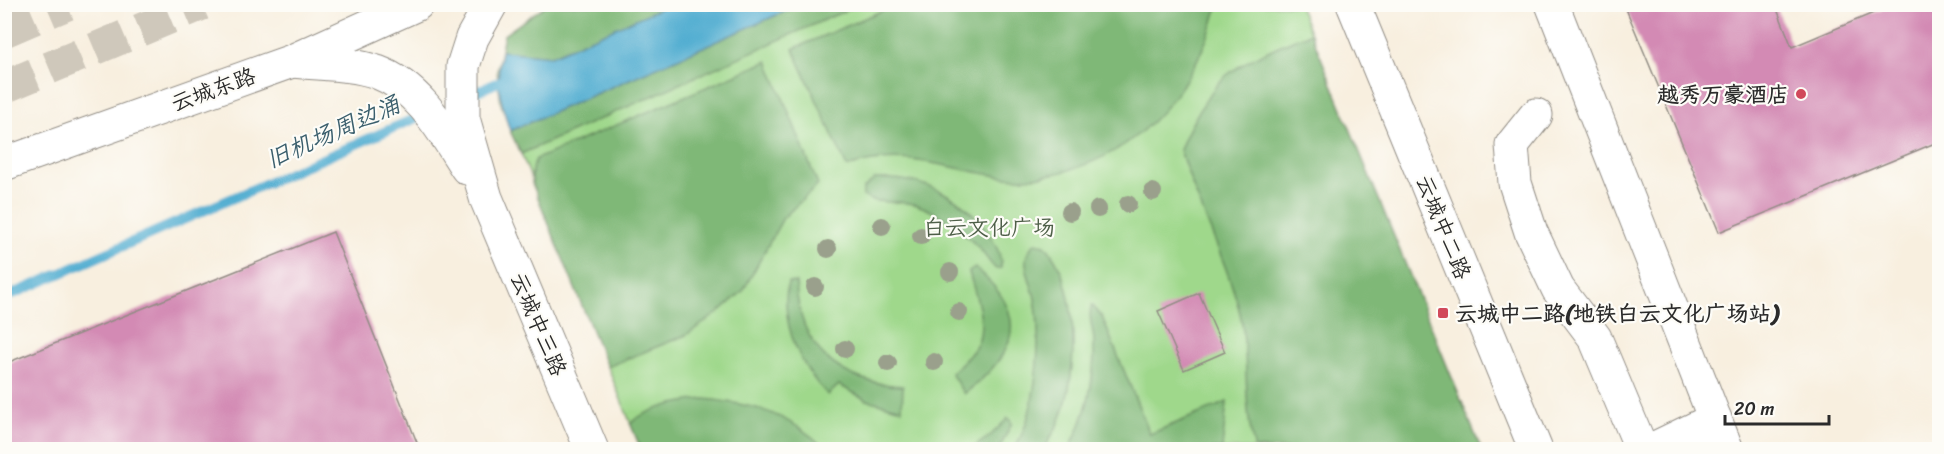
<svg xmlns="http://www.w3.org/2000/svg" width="1944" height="454" font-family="Sriracha,'LXGW WenKai TC',sans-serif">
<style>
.green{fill:#9fd88b;stroke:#65825b;stroke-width:1.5}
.forest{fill:#7fb877;stroke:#557251;stroke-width:1.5}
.water{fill:#53aed1;stroke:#3f6c7e;stroke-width:1.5}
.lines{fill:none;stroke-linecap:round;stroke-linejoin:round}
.stream{stroke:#53aed1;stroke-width:10}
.building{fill:#d38ab4}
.major-tunnel{stroke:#cfc8bb;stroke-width:33;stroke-dasharray:33 16;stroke-linecap:butt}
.minor-casing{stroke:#928d85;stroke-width:35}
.minor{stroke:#fff;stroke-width:33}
.tree{fill:#9aa08c}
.poi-dot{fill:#d1495b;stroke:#fdfcf7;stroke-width:2}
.labels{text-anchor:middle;stroke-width:4.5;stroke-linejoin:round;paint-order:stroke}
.street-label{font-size:22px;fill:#2b2b2b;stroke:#fdfcf7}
.poi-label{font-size:22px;font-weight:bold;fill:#2b2b2b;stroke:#fdfcf7;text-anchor:end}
.park-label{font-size:22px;fill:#4e5f48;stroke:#fdfcf7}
.water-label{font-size:24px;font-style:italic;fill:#3b5f6d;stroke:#fdfcf7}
</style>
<rect width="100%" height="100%" fill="#fdfcf7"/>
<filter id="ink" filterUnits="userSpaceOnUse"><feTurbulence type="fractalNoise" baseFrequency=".0167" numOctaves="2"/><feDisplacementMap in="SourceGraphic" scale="12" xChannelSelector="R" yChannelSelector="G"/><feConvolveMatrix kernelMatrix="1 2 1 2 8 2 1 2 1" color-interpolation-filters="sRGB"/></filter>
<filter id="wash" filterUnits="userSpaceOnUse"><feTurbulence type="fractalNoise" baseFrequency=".008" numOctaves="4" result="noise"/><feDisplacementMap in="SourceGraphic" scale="24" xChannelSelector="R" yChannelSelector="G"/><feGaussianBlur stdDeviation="1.35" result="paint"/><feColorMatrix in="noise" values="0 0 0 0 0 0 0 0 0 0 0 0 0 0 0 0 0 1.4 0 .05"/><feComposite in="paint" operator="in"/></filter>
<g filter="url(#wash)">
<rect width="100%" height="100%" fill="#f8efdf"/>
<polygon class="green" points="546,5 1299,5 1481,449 641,449 501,104 497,71 504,35"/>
<g class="forest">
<polygon points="546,5 670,5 551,56 501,51 504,35"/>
<polygon points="800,5 858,5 521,154 510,131"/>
<path d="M895,5V4L1218,5C1197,84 1144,152 1062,172C1048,175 1032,179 1017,178C955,174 911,146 847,167L793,49Z"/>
<path d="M1311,33L1481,449H1255C1242,406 1250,358 1240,313C1226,258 1197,205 1180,150C1187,130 1210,88 1227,75C1249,58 1284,43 1311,33Z"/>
<polygon points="768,61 818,185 783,218 743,291 718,313 686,335 607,367 532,183 532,169 536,159"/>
<path d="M875,179C922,176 966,196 991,237C996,246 1002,256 1001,268L996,269C988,262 985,254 978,247C961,230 940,213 917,205C900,199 878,206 863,196V189Z"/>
<path d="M1035,243L1045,245C1080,285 1079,372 1060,420C1056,430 1049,439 1044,449H1013C1037,419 1042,337 1035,299C1033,286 1025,273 1026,259C1027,252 1030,248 1035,243Z"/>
<path d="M975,268C1033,316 1016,354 964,394L951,373C959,365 969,357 975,348C989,326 975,295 969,272Z"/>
<path d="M788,282L796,283C799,349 839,383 903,386L902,409L867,400L839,385L828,395C799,367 780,322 788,282Z"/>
<path d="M1092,305L1102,317L1150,434L1227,402L1222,449H1069C1087,416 1095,380 1094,342C1094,330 1087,316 1092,305Z"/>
<path d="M704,399C754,404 788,413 826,449H641L630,423C650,407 679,402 704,399Z"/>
<polygon points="1008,418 1012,423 999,449 971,449 990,436"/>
</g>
<path class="water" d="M670,4L800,5L510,131C501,104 495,80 501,51L551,56Z"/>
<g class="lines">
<g class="stream">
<polyline points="466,96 510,77"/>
<polyline points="4,298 425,114"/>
</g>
</g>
<g id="blocks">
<g class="building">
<polygon points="1624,4 1775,4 1792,47 1895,4 1940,4 1940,141 1719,232"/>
<polygon points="333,232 420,450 4,450 4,364"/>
<polygon points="1199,293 1225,352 1184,370 1158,311"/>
</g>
</g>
</g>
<g filter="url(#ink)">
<use href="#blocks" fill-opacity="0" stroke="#928d85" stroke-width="1.5"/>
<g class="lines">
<g class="major-tunnel">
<polyline points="4,31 67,4"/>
<polyline points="4,87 202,4"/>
</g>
<g class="minor-casing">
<g id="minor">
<polyline points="491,4 472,38 463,66 463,118 486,198 592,450"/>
<polyline points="1353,4 1536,450"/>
<polyline points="1552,4 1727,450"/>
<path d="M294,61C320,64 351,63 377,72C420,88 443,131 467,168"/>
<polyline points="1536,115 1512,145 1515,183 1531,232 1558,289 1595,338 1642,450"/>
<polyline points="4,164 292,61 417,4"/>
<polyline points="1651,450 1715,419"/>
</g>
</g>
<use href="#minor" class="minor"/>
</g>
<g class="tree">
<circle cx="1153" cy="192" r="9"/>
<circle cx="1128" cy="204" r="9"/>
<circle cx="1098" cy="209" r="9"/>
<circle cx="1070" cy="212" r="9"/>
<circle cx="882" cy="226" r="9"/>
<circle cx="921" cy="236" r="9"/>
<circle cx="828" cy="249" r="9"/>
<circle cx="950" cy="272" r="9"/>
<circle cx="815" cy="287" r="9"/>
<circle cx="959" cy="312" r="9"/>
<circle cx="845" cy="349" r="9"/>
<circle cx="934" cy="362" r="9"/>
<circle cx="888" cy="363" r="9"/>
</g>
</g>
<g class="poi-dot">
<circle cx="1801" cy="94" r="6"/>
<rect x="1437" y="307" width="12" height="12" rx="3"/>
</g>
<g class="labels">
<g class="street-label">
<text transform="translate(213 89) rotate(-20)" y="8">云城东路</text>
<text transform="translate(1444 227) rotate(68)" y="8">云城中二路</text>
<text transform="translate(539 324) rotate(67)" y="8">云城中三路</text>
</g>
<g class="poi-label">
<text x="1789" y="102">越秀万豪酒店</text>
<text x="1455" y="321" text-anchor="start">云城中二路(地铁白云文化广场站)</text>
</g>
<g class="park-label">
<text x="989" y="235">白云文化广场</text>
</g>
<g class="water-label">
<text transform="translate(333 132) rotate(-24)" y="8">旧机场周边涌</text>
</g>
</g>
<rect width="1944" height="454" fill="none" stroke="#fdfcf7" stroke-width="24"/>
<path d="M1725 415v9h104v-9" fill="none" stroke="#2b2b2b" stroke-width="3"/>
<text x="1734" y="415" font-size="18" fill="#2b2b2b" stroke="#fdfcf7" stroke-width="4.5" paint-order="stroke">20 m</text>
</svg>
